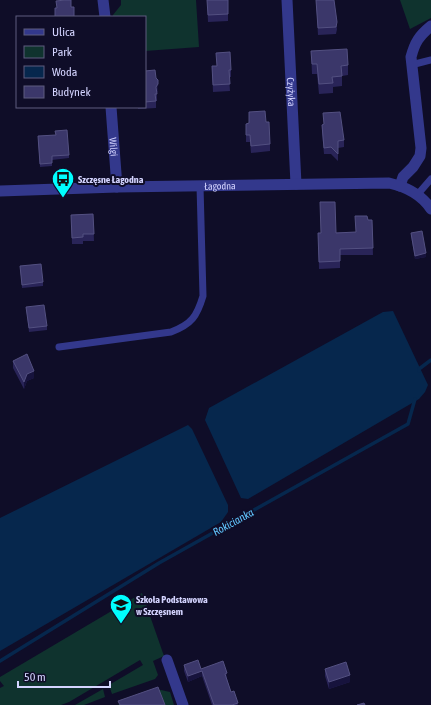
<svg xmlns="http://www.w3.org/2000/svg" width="431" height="705" font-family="'Asap Condensed',sans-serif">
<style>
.green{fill:#0f332e}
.water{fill:#06274d}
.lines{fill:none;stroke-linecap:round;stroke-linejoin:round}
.stream{stroke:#06274d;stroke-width:3.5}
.service{stroke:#33388c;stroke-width:7}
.minor{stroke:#33388c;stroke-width:11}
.wall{fill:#292458}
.shaded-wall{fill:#17133d}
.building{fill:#3b376a;stroke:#535081}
.labels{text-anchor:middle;stroke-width:4;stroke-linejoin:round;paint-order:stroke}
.street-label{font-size:10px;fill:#d4d4ff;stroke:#0f0d28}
.poi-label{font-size:10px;font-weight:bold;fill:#d4d4ff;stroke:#0f0d28;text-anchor:start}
.water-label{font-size:11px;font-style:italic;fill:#62c6ff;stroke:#0f0d28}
</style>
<rect width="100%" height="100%" fill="#0f0d28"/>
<g class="green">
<polygon points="121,0 196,0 199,47 145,51 145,17 113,17 113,15 121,5"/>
<polygon points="400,0 431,0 431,18 410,29"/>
<polygon points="142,593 164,656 153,661 158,675 155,679 112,694 109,685 143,665 140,660 69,702 61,705 0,705 0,688 4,686 0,681 0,677"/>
<polygon points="103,689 105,697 84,705 75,705"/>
<polygon points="161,690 170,692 174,705 165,705 160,692 124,705 117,705"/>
</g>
<g class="water">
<polygon points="393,311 428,385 425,392 419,399 248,499 241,498 205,420 209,408 383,312"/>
<polygon points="188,425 192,429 228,505 228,512 221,522 0,651 0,518"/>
</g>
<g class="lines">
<g class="stream">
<polyline points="419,371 419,369 431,360"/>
<polyline points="0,661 159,563 408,424 415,399"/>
</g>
<g class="service">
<polyline points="411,65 431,60"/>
<polyline points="418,194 431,179"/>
<path d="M59,347L171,332C192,324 197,316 203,296L200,186"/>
</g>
<g class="minor">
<polyline points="103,0 105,17"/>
<path id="s1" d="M287,0L296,184"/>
<path id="s2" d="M111,107L117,187"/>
<path d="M400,186L403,177L413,167L420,156L421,148L411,57C415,42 419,36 431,26"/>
<path id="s3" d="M0,191L117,187L389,183C407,187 421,194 431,209"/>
<polyline points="167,660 183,705"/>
</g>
</g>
<g class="wall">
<polygon points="207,0 228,14 228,21 208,22"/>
<polygon points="316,0 334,0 337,29 336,34 318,35"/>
<polygon points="311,51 348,65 348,75 342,76 342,86 333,87 333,93 319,94 317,74 312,74"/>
<polygon points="216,53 231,70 231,77 229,77 230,91 213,92 212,66 217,66"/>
<polygon points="145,71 156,78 158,91 157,93 157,101 156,101 156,108 138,109 138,107 145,107"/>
<polygon points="249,112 266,122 270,144 270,151 251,153 250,142 246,142 246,124 249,123"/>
<polygon points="323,113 344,140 344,147 338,148 338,161 331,154 324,154 322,132 322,125 324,124"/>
<polygon points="55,135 69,155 69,158 52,160 52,166 40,167 38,140"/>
<polygon points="93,214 94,241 83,241 83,244 72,244 71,215"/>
<polygon points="368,220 372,220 373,255 340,255 340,268 319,269 318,233 356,232"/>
<polygon points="411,233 426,257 415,259 411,236"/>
<polygon points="20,266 43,282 43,286 22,288"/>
<polygon points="26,307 47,326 47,330 29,332"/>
<polygon points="13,361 34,378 27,381 24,389 13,368"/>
<polygon points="184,665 201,669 227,679 231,692 238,705 212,705 202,676 188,682 184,671"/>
<polygon points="325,669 350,682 329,689 325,676"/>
</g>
<g class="shaded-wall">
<polygon points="158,84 158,91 156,94 156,87"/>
<polygon points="426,253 426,257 415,259 415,256"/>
<polygon points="34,371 34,378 27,381 24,389 24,382 27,374"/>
<polygon points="202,671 202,676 188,682 188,676"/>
<polygon points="227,673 227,679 225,680 225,674"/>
<polygon points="350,675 350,682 329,689 329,682"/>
</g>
<g class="building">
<polygon points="65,0 71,0 71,7 74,7 74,17 55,17 55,8 57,8 56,1"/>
<polygon points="207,0 228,0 228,14 208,15"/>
<polygon points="316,0 334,0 337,22 336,27 318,28"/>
<polygon points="347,49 348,65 341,66 342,76 332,77 333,83 319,84 317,64 312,64 311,51"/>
<polygon points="230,52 231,70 229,70 230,84 213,85 212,66 217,66 216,53"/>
<polygon points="155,70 156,78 158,80 158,84 156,87 157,94 155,94 156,101 145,102 145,71"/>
<polygon points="265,111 266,122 269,122 270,144 251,146 250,135 246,135 246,124 249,123 249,112"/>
<polygon points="340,112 344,140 338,141 338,154 331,147 324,148 322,125 324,124 323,113"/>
<polygon points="67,130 69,155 52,156 52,163 40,164 38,136 56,135 55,131"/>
<polygon points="320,202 335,202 336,233 356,232 355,216 367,216 368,220 372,220 373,248 340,249 340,261 319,262 318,233 321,233"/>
<polygon points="93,214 94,234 83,234 83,237 72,238 71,215"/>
<polygon points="422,231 426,253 415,256 411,233"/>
<polygon points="41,264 43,282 22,285 20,266"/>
<polygon points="44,305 47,326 29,328 26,307"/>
<polygon points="27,354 34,371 27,374 24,382 13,361"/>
<polygon points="198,660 201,669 223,661 227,673 225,674 231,692 234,691 238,703 232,705 214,705 202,671 188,676 184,665"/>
<polygon points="346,662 350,675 329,682 325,669"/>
<polygon points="158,687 165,705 120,705 118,701"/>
<polygon points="364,703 365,705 357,705"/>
</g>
<defs>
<g id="bus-pin" transform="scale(1.15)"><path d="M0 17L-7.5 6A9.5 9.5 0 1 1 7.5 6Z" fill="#00feff" stroke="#0f0d28"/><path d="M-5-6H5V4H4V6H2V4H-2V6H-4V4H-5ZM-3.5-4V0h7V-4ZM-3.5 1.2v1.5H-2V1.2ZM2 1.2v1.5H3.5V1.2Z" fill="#111"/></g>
<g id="school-pin" transform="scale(1.15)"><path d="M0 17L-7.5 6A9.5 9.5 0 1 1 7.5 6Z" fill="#00feff" stroke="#0f0d28"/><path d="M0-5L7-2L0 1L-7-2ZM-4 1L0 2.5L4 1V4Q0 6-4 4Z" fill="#111"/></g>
</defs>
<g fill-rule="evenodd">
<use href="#bus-pin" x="63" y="179"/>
<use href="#school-pin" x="121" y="605"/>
</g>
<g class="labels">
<g class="street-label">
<text dy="4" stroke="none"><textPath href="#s1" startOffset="92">Czyżyka</textPath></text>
<text dy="4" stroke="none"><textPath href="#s2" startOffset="40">Wilgi</textPath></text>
<text dy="4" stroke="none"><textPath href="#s3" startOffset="220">Łagodna</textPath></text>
</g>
<g class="poi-label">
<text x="78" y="183">Szczęsne Łagodna</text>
<text x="136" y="603">Szkoła Podstawowa<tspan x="136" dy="12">w Szczęsnem</tspan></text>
</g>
<g class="water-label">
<text transform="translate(233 522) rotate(-29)" y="4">Rokicianka</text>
</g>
</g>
<rect x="16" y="16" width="130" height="92" fill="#0f0d28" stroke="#5e5d7e"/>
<rect x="24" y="29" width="20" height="6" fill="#33388c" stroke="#5e5d7e"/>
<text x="52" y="36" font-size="12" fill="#d4d4ff">Ulica</text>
<rect x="24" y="46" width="20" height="12" fill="#0f332e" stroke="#5e5d7e"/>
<text x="52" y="56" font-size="12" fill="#d4d4ff">Park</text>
<rect x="24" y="66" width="20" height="12" fill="#06274d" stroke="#5e5d7e"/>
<text x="52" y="76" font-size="12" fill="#d4d4ff">Woda</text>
<rect x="24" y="86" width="20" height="12" fill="#3b376a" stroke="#5e5d7e"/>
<text x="52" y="96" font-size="12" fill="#d4d4ff">Budynek</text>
<path d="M18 681v6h92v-6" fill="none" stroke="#d4d4ff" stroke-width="2"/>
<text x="24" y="681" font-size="12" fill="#d4d4ff" stroke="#0f0d28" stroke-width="3" paint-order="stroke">50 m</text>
</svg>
